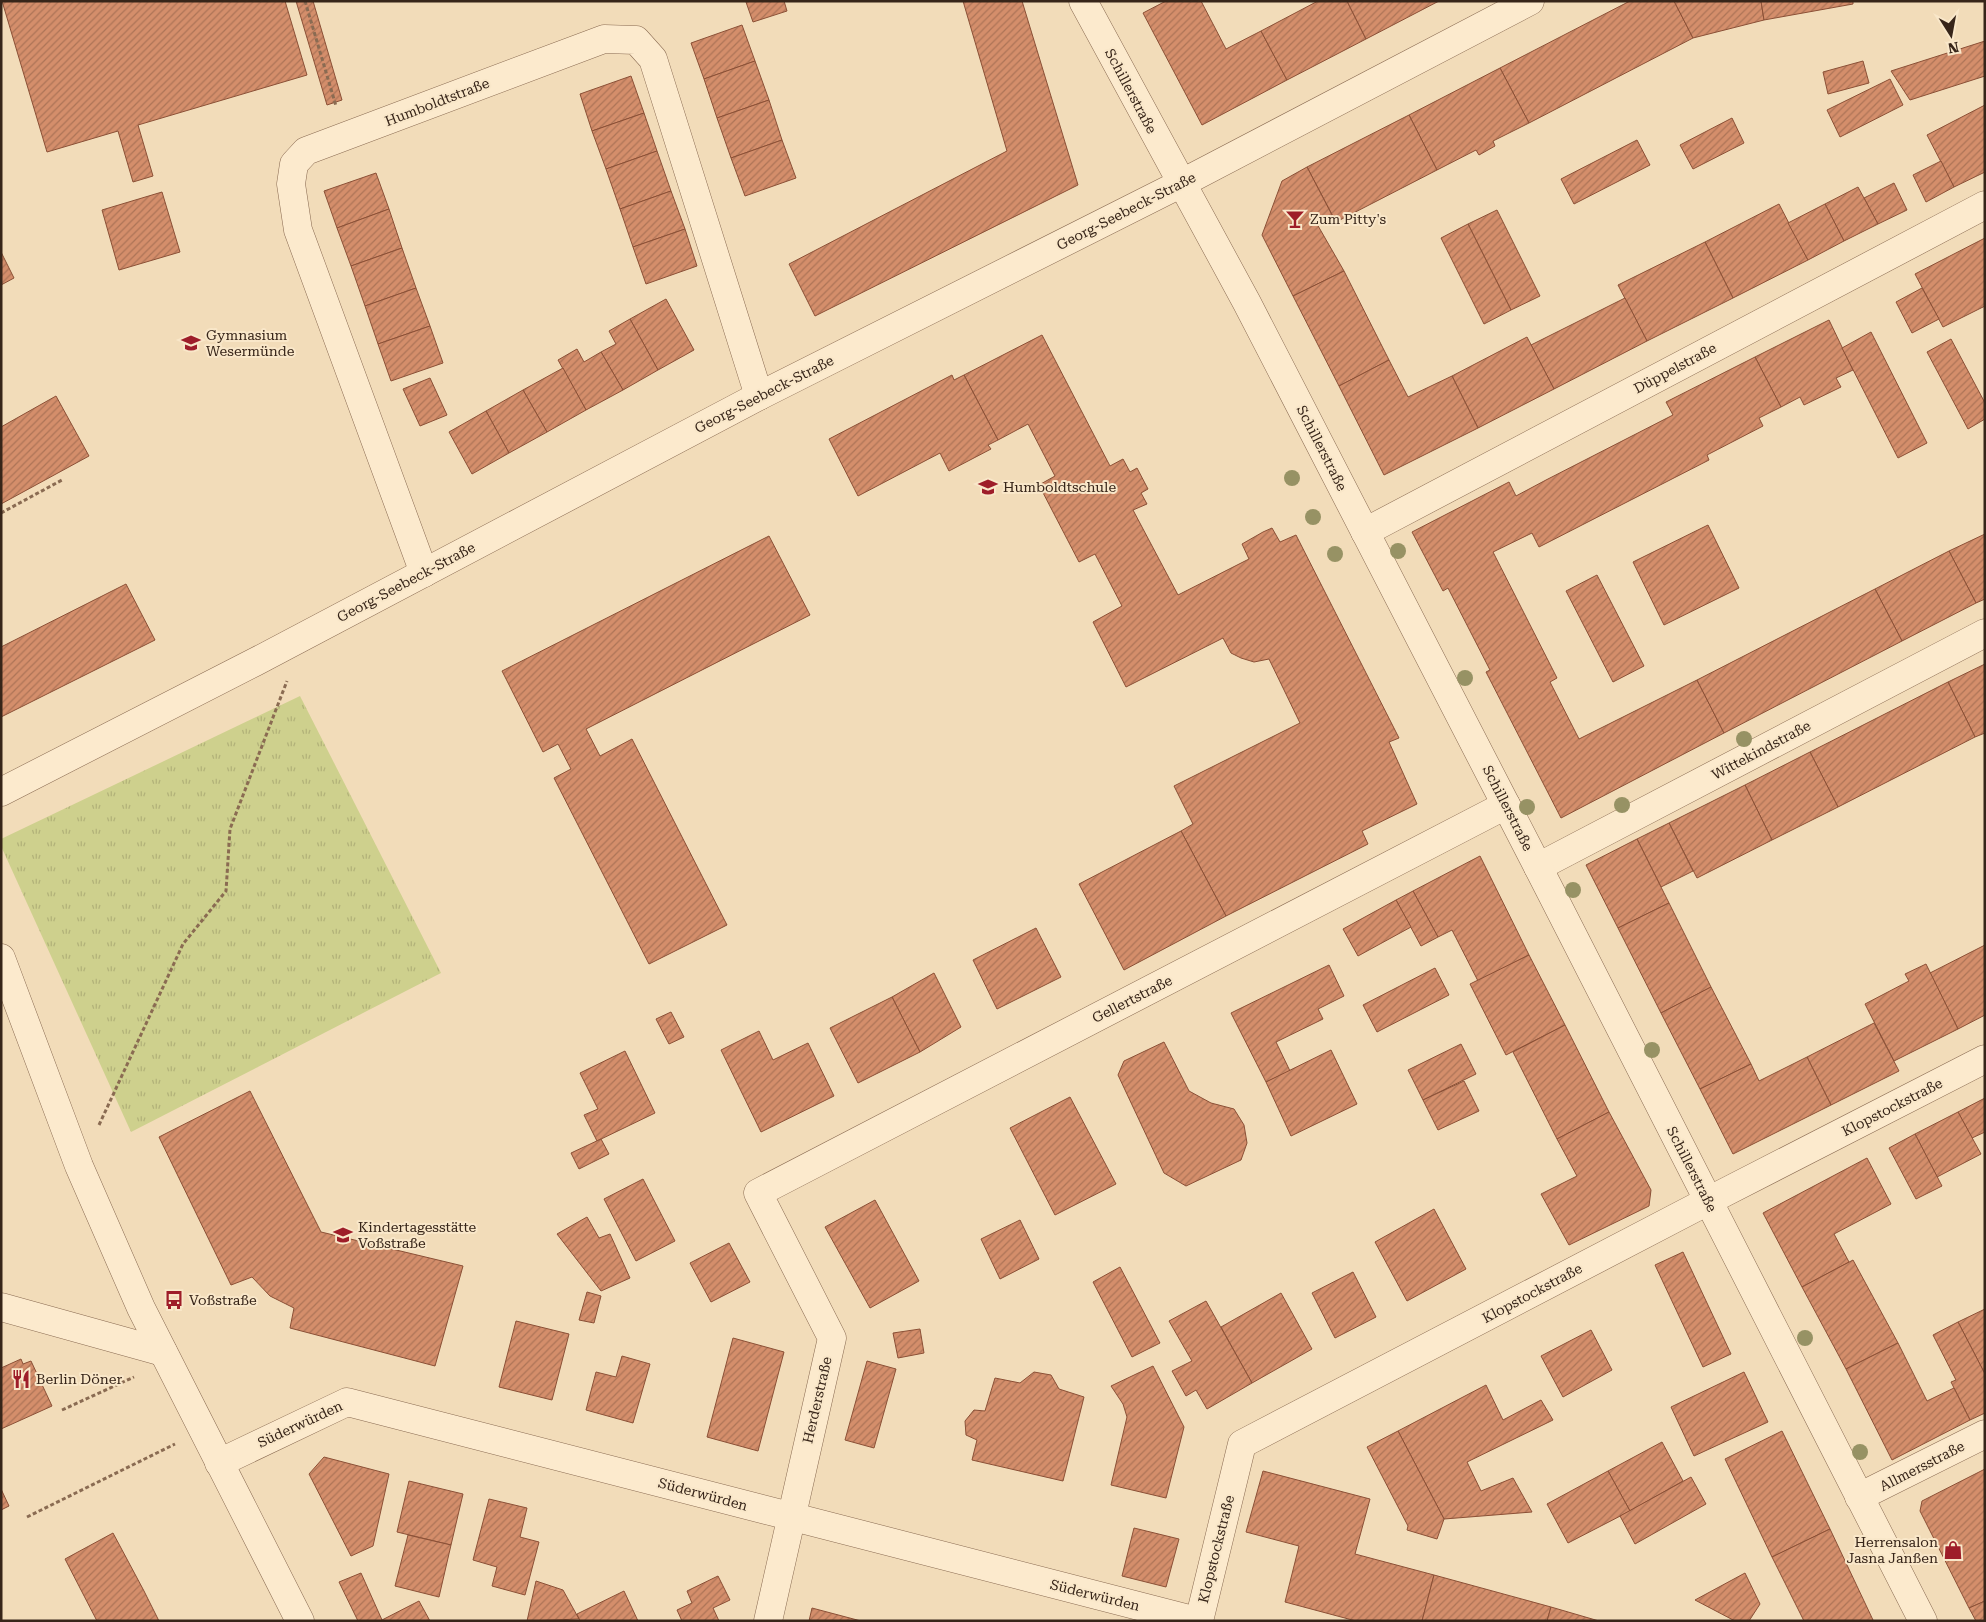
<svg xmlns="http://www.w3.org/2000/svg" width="1986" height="1622" font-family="'Roboto Serif',serif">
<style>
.grass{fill:url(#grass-tufts)}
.building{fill:url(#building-hatch);stroke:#8b5036}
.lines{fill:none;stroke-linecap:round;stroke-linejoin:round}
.minor-casing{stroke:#8a6b52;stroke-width:29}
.tertiary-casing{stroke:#8a6b52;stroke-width:29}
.path{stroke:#8a6b52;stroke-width:3;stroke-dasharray:4 2.5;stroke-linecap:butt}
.minor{stroke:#fceacd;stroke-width:28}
.tertiary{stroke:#fceacd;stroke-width:28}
.tree{fill:#979264}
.labels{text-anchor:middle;stroke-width:4;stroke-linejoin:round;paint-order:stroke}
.street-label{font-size:14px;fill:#372519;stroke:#f9e7c9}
.poi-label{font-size:14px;fill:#372519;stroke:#f9e7c9;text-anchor:start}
</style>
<defs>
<pattern id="grass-tufts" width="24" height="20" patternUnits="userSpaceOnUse" patternTransform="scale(1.25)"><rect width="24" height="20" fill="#ced08d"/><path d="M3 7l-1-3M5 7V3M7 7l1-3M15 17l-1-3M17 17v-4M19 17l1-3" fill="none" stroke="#b2b279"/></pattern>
<pattern id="building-hatch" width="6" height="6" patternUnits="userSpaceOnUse" patternTransform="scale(1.25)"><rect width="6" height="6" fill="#d48e6b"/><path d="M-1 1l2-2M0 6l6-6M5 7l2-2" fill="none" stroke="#ad7457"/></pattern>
</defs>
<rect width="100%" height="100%" fill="#f2dcb9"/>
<polygon class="grass" points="300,696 441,973 131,1132 1,846 1,839"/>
<g class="building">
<polygon points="2,1 285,1 307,75 138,125 153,176 133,182 118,131 47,152"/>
<polygon points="296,1 313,1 342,100 327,105"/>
<polygon points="749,1 784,1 787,11 753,22 746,2"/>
<polygon points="963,1 1022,1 1078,185 815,316 789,264 1007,151"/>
<polygon points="1166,1 1201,1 1226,49 1261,31 1287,80 1202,125 1143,13"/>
<polygon points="1318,1 1347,1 1366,39 1287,80 1261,31"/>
<polygon points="1347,1 1439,1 1366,39"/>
<polygon points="1630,1 1674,1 1693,38 1529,123 1500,68"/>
<polygon points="1674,1 1761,1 1764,20 1693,38"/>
<polygon points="1761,1 1853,1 1853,4 1764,20"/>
<polygon points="742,25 755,61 704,79 691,43"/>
<polygon points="1985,41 1985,76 1910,100 1891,71"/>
<polygon points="755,61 769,100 717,118 704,79"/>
<polygon points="1863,61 1869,83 1828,94 1823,72"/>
<polygon points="1500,68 1529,123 1493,141 1495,146 1479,155 1476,150 1437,170 1409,115"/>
<polygon points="631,76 644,113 592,131 580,94"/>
<polygon points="1890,79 1903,105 1840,137 1827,110"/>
<polygon points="769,100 782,140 731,158 717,118"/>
<polygon points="1985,105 1985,172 1954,187 1927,135"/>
<polygon points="644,113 657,151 606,169 592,131"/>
<polygon points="1409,115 1437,170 1336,222 1307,167"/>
<polygon points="1732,118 1744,143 1693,169 1680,145"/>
<polygon points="782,140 796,178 745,196 731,158"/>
<polygon points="1637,140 1650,165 1574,204 1561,179"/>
<polygon points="657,151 671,191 620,209 606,169"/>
<polygon points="1941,161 1954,187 1926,202 1913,175"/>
<polygon points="1307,167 1333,217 1317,224 1344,271 1293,296 1262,235 1282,181"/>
<polygon points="376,173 389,209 337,228 324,191"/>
<polygon points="1894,183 1907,210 1878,224 1864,198"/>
<polygon points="1858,187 1878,224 1844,241 1825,204"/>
<polygon points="671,191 685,229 633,247 620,209"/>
<polygon points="162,192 180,252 119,270 102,210"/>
<polygon points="1779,204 1808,260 1733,298 1705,242"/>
<polygon points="1825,204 1844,241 1808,260 1788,223"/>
<polygon points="389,209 402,248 351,266 337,228"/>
<polygon points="1497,210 1540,296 1511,310 1468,224"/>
<polygon points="1468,224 1511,310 1484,324 1441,238"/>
<polygon points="685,229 697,266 646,284 633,247"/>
<polygon points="1985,238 1985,306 1943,327 1915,274"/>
<polygon points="1705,242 1733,298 1647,341 1618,285"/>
<polygon points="402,248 416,288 365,306 351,266"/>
<polygon points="1,252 14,278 1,285"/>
<polygon points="1344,271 1389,360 1339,386 1293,296"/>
<polygon points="416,288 430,326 378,344 365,306"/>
<polygon points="1922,288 1939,319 1912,333 1896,302"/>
<polygon points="1625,298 1647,341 1554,389 1531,345"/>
<polygon points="666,299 694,350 658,370 630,319"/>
<polygon points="630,319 658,370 623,390 601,352 616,344 609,331"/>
<polygon points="1829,320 1853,370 1836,378 1841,387 1804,405 1800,397 1781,407 1755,357"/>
<polygon points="430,326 443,363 391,381 378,344"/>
<polygon points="1871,332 1927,443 1898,458 1842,348"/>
<polygon points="1042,335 1110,466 1123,459 1130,472 1137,468 1148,489 1141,493 1147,504 1133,510 1178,595 1249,559 1242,544 1263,532 1272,528 1280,542 1296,535 1399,738 1389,742 1417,804 1362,831 1368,844 1226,916 1181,831 1193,824 1174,786 1300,723 1269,659 1254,662 1241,658 1231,653 1223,638 1126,687 1093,622 1122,606 1095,554 1079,562 1039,485 1055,476 1028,424 998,440 964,375"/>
<polygon points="1527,337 1554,389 1478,428 1452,376"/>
<polygon points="1951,339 1985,403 1985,419 1968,429 1927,352"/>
<polygon points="577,349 584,362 601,352 623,390 586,410 558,360"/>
<polygon points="1755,357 1781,407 1759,418 1763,426 1707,455 1709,460 1539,547 1532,533 1493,552 1557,678 1550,682 1579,739 1697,680 1724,733 1561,818 1486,672 1490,670 1448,588 1443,591 1412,532 1509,482 1516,496 1546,480 1673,415 1666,402"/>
<polygon points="1389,360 1408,397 1452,376 1478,428 1384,475 1339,386"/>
<polygon points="563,368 586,410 547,432 523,390"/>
<polygon points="952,375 954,380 964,375 998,440 988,445 991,449 949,471 940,453 858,496 829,439"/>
<polygon points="430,378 447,415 420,426 403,389"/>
<polygon points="523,390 547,432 509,453 486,411"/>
<polygon points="56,396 89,456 1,504 1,427"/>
<polygon points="486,411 509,453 472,474 449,432"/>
<polygon points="1708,525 1739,588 1664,625 1633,562"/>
<polygon points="1985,534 1985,599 1976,603 1949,551"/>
<polygon points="769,536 810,615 586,729 600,756 632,739 727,925 649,964 554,778 571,769 558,744 543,752 502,671"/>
<polygon points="1949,551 1976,603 1902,641 1875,589"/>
<polygon points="1597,575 1644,666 1613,682 1566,591"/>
<polygon points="126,584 155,640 1,717 1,647"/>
<polygon points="1875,589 1902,641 1724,733 1697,680"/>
<polygon points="1985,664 1985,733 1975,737 1948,682"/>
<polygon points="1948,682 1975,737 1838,807 1810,752"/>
<polygon points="1810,752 1838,807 1772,840 1745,785"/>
<polygon points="1745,785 1772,840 1697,878 1669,823"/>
<polygon points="1669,823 1693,871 1661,887 1637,839"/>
<polygon points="1181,831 1226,916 1124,970 1079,884"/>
<polygon points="1637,839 1669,903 1618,928 1586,865"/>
<polygon points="1480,856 1529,955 1478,981 1452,930 1438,937 1413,891"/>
<polygon points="1413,891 1438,937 1421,946 1396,900"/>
<polygon points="1396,900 1411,927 1358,956 1343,929"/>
<polygon points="1669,903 1711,987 1661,1013 1618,928"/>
<polygon points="1036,928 1061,977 997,1009 973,960"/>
<polygon points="1985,945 1985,1015 1958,1029 1930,973"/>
<polygon points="1529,955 1565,1025 1506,1055 1470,984"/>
<polygon points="1926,964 1958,1029 1894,1061 1865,1004 1909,981 1905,974"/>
<polygon points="1329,965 1344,996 1318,1009 1323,1019 1276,1042 1290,1071 1266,1082 1231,1013"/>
<polygon points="1435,968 1449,995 1377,1032 1363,1005"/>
<polygon points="934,973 961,1027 920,1052 892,997"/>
<polygon points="1711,987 1751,1064 1700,1089 1661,1013"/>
<polygon points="892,997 920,1052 858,1083 830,1028"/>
<polygon points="671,1012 684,1037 669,1044 656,1019"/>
<polygon points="1874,1023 1899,1071 1831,1105 1807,1057"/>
<polygon points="1565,1025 1609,1112 1557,1139 1513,1052"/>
<polygon points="759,1031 773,1060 808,1043 834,1096 761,1132 721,1050"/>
<polygon points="1164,1042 1189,1091 1211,1103 1234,1109 1244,1125 1247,1143 1241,1160 1186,1186 1164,1173 1118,1075 1124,1061"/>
<polygon points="1461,1044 1476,1074 1423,1100 1408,1070"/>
<polygon points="1331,1050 1357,1104 1291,1136 1266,1082"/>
<polygon points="625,1051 655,1113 597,1141 584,1115 598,1109 580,1073"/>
<polygon points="1807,1057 1831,1105 1733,1154 1700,1089 1751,1064 1759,1081"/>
<polygon points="1464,1081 1479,1111 1438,1130 1423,1100"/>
<polygon points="250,1091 321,1232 463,1266 435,1366 290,1328 294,1308 270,1296 252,1277 231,1285 159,1137"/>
<polygon points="1070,1097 1116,1184 1055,1215 1010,1128"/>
<polygon points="1985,1098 1985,1132 1972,1138 1958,1112"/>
<polygon points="1609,1112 1651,1190 1649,1206 1569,1245 1541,1194 1577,1176 1557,1139"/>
<polygon points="1958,1112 1981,1154 1937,1177 1915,1134"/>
<polygon points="1915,1134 1942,1186 1916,1199 1889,1148"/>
<polygon points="601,1139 609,1154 579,1169 571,1153"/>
<polygon points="1867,1158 1891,1204 1834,1234 1849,1262 1802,1287 1763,1213"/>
<polygon points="643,1179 675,1241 636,1261 604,1199"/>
<polygon points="875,1200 919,1281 870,1308 825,1227"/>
<polygon points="1434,1209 1466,1269 1407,1301 1375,1242"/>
<polygon points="587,1217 599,1238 610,1234 630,1278 601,1291 557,1234"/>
<polygon points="1020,1220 1039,1259 1000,1279 981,1239"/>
<polygon points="729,1243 750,1282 711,1302 690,1263"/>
<polygon points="1683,1252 1731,1354 1703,1367 1655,1265"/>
<polygon points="1853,1260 1898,1343 1846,1369 1802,1287"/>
<polygon points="1120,1267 1160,1343 1132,1357 1093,1282"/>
<polygon points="1353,1272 1376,1317 1335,1338 1312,1293"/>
<polygon points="587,1292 601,1296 594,1323 579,1320"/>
<polygon points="1281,1293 1312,1349 1252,1383 1221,1327"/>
<polygon points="1206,1301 1252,1383 1207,1409 1196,1390 1186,1396 1172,1371 1192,1361 1169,1321"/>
<polygon points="1985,1309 1985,1374 1958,1322"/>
<polygon points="516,1321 569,1334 552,1400 499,1387"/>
<polygon points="1958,1322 1985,1374 1985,1413 1970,1420 1951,1382 1956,1380 1933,1335"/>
<polygon points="920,1329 924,1353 898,1358 893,1333"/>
<polygon points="1591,1330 1612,1370 1563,1397 1541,1356"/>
<polygon points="733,1338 784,1352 758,1451 707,1437"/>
<polygon points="1898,1343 1927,1401 1954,1388 1970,1420 1892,1460 1846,1369"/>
<polygon points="622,1356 650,1364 633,1423 586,1410 596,1372 616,1377"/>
<polygon points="21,1359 23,1364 31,1361 52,1406 1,1429 1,1368"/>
<polygon points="867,1361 896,1369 874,1448 845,1440"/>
<polygon points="1153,1366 1184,1427 1166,1498 1111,1485 1127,1417 1123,1404 1111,1386"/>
<polygon points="1034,1372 1051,1375 1059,1389 1084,1397 1063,1481 972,1460 977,1440 966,1435 965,1421 974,1410 985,1411 995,1378 1020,1383"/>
<polygon points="1744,1372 1768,1422 1694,1456 1671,1407"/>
<polygon points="1486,1385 1503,1420 1541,1400 1553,1420 1467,1462 1481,1491 1513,1478 1532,1512 1444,1519 1398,1431"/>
<polygon points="1398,1431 1444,1519 1437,1539 1407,1530 1408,1526 1367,1447"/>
<polygon points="1782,1431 1830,1529 1772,1557 1725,1459"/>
<polygon points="1662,1442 1683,1481 1630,1511 1608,1471"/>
<polygon points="324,1457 389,1474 373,1546 351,1556 309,1474"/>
<polygon points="1985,1469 1985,1601 1969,1608 1920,1511 1922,1501"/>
<polygon points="1263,1471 1370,1499 1355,1554 1434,1575 1422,1621 1356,1621 1285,1602 1299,1546 1246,1532"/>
<polygon points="1608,1471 1630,1511 1568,1543 1547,1504"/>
<polygon points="1691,1477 1706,1504 1635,1544 1620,1516"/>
<polygon points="409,1481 463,1494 451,1545 397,1532"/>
<polygon points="1,1489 9,1506 1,1510"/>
<polygon points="489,1499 527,1508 520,1537 539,1542 525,1595 492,1586 497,1567 473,1560"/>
<polygon points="1134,1528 1179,1539 1166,1587 1122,1576"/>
<polygon points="1830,1529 1873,1620 1872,1621 1804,1621 1772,1557"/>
<polygon points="113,1533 144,1591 159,1621 97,1621 65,1559"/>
<polygon points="408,1535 451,1545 439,1597 395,1586"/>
<polygon points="361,1573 382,1620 380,1621 358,1621 339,1582"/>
<polygon points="1745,1573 1760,1604 1749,1621 1735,1621 1695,1600"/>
<polygon points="1434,1575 1551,1607 1547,1621 1422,1621"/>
<polygon points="718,1576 730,1600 713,1608 719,1621 682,1621 677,1610 692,1603 687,1591"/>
<polygon points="536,1581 563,1590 579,1619 527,1621"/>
<polygon points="624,1591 638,1621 580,1621 577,1614"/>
<polygon points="419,1601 430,1621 380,1621 382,1620"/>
<polygon points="1985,1601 1985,1621 1976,1621 1969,1608"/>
<polygon points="1551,1607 1599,1621 1547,1621"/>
<polygon points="812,1608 861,1621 809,1621"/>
</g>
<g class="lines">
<g class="minor-casing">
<g id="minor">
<polyline points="1365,532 1985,205"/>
<polyline points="424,573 298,230 291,184 294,164 306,151 604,39 636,40 653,59 759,396"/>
<polyline points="1538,867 1985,633"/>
<polyline points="1,1307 163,1352"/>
<polyline points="219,1463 347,1402 1197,1621"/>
<polyline points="1859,1497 1985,1434"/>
<polyline points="768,1621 832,1338 758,1193 1506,805"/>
<polyline points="1199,1621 1242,1444 1708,1201 1985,1059"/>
</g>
</g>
<g class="tertiary-casing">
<g id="tertiary">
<polyline points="1083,1 1247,303 1538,867 1923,1621"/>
<polyline points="1,792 255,662 759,396 1182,183 1530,1"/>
<polyline points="1,958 79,1166 141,1308 300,1621"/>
</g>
</g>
<g class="path">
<polyline points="305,1 336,106"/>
<polyline points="1,513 62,480"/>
<polyline points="99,1125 183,944 226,891 230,829 287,681"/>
<polyline points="62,1410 134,1377"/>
<polyline points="27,1517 175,1444"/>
</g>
<use href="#minor" class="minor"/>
<use href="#tertiary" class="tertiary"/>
</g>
<g class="tree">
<circle cx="1292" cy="478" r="8"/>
<circle cx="1313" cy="517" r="8"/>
<circle cx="1398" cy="551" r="8"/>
<circle cx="1335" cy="554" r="8"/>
<circle cx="1465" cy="678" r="8"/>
<circle cx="1744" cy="739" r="8"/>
<circle cx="1622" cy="805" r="8"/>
<circle cx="1527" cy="807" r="8"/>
<circle cx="1573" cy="890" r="8"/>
<circle cx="1652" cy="1050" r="8"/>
<circle cx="1805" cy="1338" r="8"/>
<circle cx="1860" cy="1452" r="8"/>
</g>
<defs>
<g id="bar-bare" transform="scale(1.5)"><path d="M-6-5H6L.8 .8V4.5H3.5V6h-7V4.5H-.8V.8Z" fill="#9e1d29" stroke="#f9e7c9" stroke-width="2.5" paint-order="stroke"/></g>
<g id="school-bare" transform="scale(1.5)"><path d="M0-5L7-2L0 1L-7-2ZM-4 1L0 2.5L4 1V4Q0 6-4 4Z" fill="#9e1d29" stroke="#f9e7c9" stroke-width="2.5" paint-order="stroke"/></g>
<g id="bus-bare" transform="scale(1.5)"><path d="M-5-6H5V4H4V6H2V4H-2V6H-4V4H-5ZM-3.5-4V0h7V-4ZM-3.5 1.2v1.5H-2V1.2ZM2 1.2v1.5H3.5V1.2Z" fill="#9e1d29" stroke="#f9e7c9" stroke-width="2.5" paint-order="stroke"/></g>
<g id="restaurant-bare" transform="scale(1.5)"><path d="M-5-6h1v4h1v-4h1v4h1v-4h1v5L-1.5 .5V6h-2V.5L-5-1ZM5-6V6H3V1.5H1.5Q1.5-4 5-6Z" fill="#9e1d29" stroke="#f9e7c9" stroke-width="2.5" paint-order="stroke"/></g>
<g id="shop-bare" transform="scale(1.5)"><path d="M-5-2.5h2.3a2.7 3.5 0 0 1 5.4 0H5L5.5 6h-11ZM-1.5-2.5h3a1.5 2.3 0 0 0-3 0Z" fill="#9e1d29" stroke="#f9e7c9" stroke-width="2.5" paint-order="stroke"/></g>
</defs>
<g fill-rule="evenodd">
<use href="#bar-bare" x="1295" y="219"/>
<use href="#school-bare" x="191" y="343"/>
<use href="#school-bare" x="988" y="487"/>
<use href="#school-bare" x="343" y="1235"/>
<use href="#bus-bare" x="174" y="1300"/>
<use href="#restaurant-bare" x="21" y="1379"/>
<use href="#shop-bare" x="1953" y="1550"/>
</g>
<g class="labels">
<g class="street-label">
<text transform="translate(1131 91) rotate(62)" y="5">Schillerstraße</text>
<text transform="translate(437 102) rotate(-21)" y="5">Humboldtstraße</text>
<text transform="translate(1126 211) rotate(-27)" y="5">Georg-Seebeck-Straße</text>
<text transform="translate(1675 368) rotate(-28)" y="5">Düppelstraße</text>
<text transform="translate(764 394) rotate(-27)" y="5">Georg-Seebeck-Straße</text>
<text transform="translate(1322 448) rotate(63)" y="5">Schillerstraße</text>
<text transform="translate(406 582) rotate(-28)" y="5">Georg-Seebeck-Straße</text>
<text transform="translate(1761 750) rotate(-28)" y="5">Wittekindstraße</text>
<text transform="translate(1508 808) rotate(63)" y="5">Schillerstraße</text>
<text transform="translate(1132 999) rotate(-27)" y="5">Gellertstraße</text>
<text transform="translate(1892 1107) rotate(-27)" y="5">Klopstockstraße</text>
<text transform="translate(1692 1169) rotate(63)" y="5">Schillerstraße</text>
<text transform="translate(1532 1293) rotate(-28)" y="5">Klopstockstraße</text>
<text transform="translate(817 1400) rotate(-77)" y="5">Herderstraße</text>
<text transform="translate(300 1424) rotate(-25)" y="5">Süderwürden</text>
<text transform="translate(1922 1466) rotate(-27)" y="5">Allmersstraße</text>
<text transform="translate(703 1494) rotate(15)" y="5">Süderwürden</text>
<text transform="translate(1216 1549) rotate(-76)" y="5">Klopstockstraße</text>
<text transform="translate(1095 1595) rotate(14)" y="5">Süderwürden</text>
</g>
<g class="poi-label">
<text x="1310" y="224">Zum Pitty's</text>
<text x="206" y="340">Gymnasium<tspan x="206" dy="16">Wesermünde</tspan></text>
<text x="1003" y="492">Humboldtschule</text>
<text x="358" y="1232">Kindertagesstätte<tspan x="358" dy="16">Voßstraße</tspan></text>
<text x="189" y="1305">Voßstraße</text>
<text x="36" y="1384">Berlin Döner</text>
<text x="1938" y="1547" text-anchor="end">Herrensalon<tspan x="1938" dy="16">Jasna Janßen</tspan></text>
</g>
</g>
<rect width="1986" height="1622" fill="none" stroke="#372519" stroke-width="5"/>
<g transform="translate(1951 35) rotate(169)" stroke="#f9e7c9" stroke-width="4" paint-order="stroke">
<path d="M0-4L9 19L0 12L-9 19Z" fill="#372519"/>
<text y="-8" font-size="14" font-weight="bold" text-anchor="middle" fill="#372519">N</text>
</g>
</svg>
